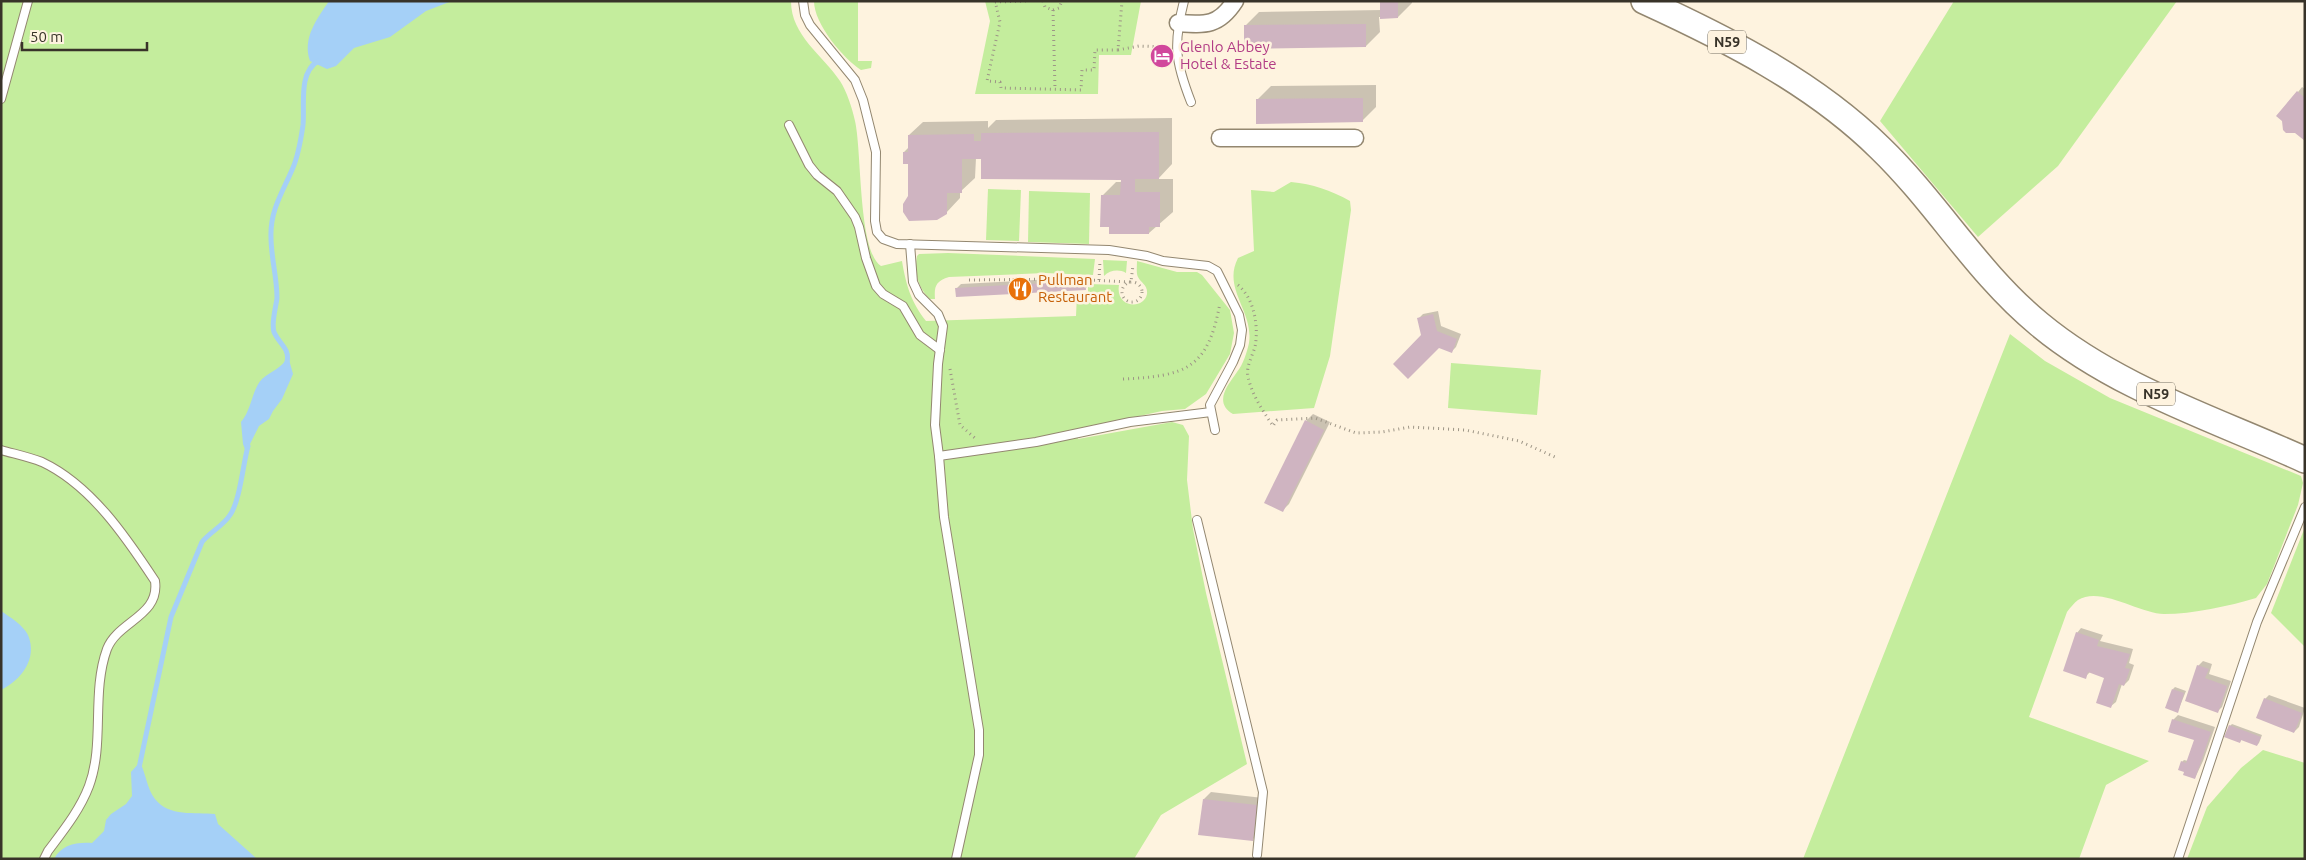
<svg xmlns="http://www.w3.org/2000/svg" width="2306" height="860" font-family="Ubuntu,sans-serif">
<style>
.green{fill:#c4ed9d}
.water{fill:#a5d0f7}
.shadow{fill:#0003}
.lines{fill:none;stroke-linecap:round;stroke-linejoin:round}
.stream{stroke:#a5d0f7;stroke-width:5}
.building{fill:#cfb4c1}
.lane-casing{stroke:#938770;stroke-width:10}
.street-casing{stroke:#938770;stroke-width:19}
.primary-casing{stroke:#938770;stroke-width:28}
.path{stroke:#9d9586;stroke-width:3;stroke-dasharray:1 4;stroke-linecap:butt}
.lane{stroke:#fff;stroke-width:8}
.street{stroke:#fff;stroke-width:16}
.primary{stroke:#fff;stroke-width:25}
.labels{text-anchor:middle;stroke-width:5;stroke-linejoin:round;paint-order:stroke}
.shield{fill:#fef3df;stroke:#736d60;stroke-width:1}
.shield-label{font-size:14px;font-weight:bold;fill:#383329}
.hotel-label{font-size:15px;fill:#b23c85;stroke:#fef3df;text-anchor:start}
.food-label{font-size:15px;fill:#c56008;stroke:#fef3df;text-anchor:start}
</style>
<rect width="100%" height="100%" fill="#fef3df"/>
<g class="green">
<path d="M1,1H791C791,36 823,55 840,81C847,92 852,108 855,121C862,151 858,251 881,266L902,261C906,285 911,302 926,321L1076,316L1077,294L1088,293V284L1119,285C1115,308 1144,310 1147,294C1148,285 1141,283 1138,277C1136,273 1137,266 1137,261L1177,272H1197L1202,275L1230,310L1234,333L1230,354L1206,394L1185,409L1162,411L1077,430L1078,439L1172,422L1183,425L1189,436L1187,480L1193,529L1206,593L1247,764L1161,815L1134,859H1Z"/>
<path d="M814,1H858V61H872L871,68L861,70C843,58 814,24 814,1Z"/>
<polygon points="985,1 1141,1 1131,55 1099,55 1098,94 975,94 990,21"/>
<polygon points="1954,1 2177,1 2058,166 1978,237 1880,121"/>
<path d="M1291,182C1313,184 1330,190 1350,201L1351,210L1330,356L1314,408L1233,414C1213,402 1228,385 1237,372C1243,365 1247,352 1249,343C1254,311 1222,289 1238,258L1254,251L1251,190L1274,192Z"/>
<polygon points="988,189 1021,190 1019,241 986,240"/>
<polygon points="1029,191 1090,193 1089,244 1028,242"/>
<path d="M948,253L1095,259L1093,275L1045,273L949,277C936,281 934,286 935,299H930C918,288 914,273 917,256L919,254Z"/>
<path d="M1103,260L1127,261L1126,273C1119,269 1110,270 1104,276Z"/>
<path d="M2010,334L2045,361L2110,398L2301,476L2303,483L2298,505L2267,584L2256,598C2229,606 2193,614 2164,614C2140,614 2101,586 2078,600C2074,603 2070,608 2067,612L2029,717L2149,761L2106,785L2079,859H1803Z"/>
<polygon points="1451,363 1541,370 1537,415 1448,408"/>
<polygon points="2305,527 2305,647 2271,613"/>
<polygon points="2263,750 2305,763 2305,859 2187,859 2207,807 2241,768"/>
</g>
<g class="water">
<path d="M329,1H452L426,11L390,37L354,48L336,66L327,69L310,61C302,38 317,19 329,1Z"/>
<path d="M288,356L293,374L282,399L273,411L269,419L259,426L246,452L243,444L241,422C252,409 252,389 262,379C272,370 282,369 288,356Z"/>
<path d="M1,611C10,617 23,625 28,635C38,659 21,680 1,690Z"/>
<path d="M140,762C146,774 147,789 155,799C169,817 195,812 215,814L218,824L257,859H54C62,844 77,842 92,843L104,831L106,820L111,814L126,804L132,796L131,772Z"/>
</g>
<g class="shadow">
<polygon points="1382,1 1412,1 1412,3 1398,17 1379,17 1380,32 1366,46 1245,26 1259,12 1382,10"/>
<polygon points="1376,85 1376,107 1362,121 1257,100 1271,86"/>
<polygon points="2302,87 2305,89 2305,139 2298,92"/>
<polygon points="1172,118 1172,164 1158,179 1173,179 1173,212 1149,233 1102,196 1116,182 1122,182 1122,179 982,158 976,158 975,178 960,192 960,198 946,213 910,197 909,163 904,152 909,147 909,135 923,122 988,121 988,128 996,120"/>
<polygon points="1089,277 1090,284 1085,289 957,288 961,284"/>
<polygon points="1438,311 1441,326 1461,334 1456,347 1451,352 1422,335 1418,319 1423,314"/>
<polygon points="1313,414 1330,422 1289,504 1282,511 1306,421"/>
<polygon points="2081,628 2103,635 2100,641 2133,649 2129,663 2134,665 2129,680 2124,685 2122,684 2116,702 2111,706 2106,677 2090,672 2085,677 2077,633"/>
<polygon points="2203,661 2212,664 2209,674 2231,681 2222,707 2218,711 2198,666"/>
<polygon points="2175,687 2186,691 2178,711 2173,689"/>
<polygon points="2269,695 2305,708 2299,727 2294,732 2265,699"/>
<polygon points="2178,715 2215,727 2203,761 2195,778 2182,762 2184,760 2188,761 2195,740 2173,720"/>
<polygon points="2232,724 2262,735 2259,743 2257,745 2242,739 2240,742 2230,726"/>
<polygon points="1211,792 1263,798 1259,833 1252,840 1200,834 1204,799"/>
</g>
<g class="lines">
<g class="stream">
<path d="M287,362C290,348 279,344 274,332C271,323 276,307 277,298C277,277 271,258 271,237C270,211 282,193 292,170C298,157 301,139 303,125C305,105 298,73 318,61"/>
<path d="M139,768L171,617L202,542C210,532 223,526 230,515C240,501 243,464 248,446"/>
</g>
</g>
<g class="building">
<polygon points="1380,1 1398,1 1398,18 1380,19"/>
<polygon points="1366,24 1366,47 1244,49 1244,25"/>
<polygon points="2297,91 2305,98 2305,141 2295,133 2286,133 2283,130 2282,121 2276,116"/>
<polygon points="1363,98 1363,122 1256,124 1256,99"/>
<polygon points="1159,132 1159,179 1135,179 1135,192 1160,192 1160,227 1149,227 1149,234 1109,234 1109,227 1100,227 1101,195 1120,195 1121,180 981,179 981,159 962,159 962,193 947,193 947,214 937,220 909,221 903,212 903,204 908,196 908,164 903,164 903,152 908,152 908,135 974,134 974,141 981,141 981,133"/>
<polygon points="1085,281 1086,290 956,297 955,288"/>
<polygon points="1433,314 1437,331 1457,339 1452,353 1439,348 1408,379 1393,364 1421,335 1417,318"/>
<polygon points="1305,420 1324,430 1283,512 1264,503"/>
<polygon points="2076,632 2099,640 2097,646 2130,654 2125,668 2130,669 2124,686 2119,684 2111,708 2096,703 2104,678 2088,672 2086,679 2063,671"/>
<polygon points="2197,665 2209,669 2205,678 2227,686 2218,713 2185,701"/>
<polygon points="2172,689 2184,693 2178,713 2165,708"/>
<polygon points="2264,698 2302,713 2294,733 2256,718"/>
<polygon points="2172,719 2211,732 2195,779 2183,775 2184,772 2178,770 2181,761 2186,763 2194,740 2168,732"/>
<polygon points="2229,725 2261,737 2257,746 2241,740 2240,743 2224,737"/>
<polygon points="1203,799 1257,805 1253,841 1198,835"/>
</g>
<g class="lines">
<g class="lane-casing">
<g id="lane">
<polyline points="803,1 805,15 810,25 855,80 863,100 876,152 875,221 877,232 883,239 897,244 1109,250 1147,256 1163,261 1208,266 1217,271 1239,315 1242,330 1240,345 1233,362 1210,405 1215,430"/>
<path d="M1184,1C1173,44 1175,61 1191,102"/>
<polyline points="1,99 28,1"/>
<polyline points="789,125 809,165 817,175 837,191 855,217 859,227 866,258 876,286 883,294 903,306 920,335 940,350"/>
<polyline points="910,244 913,282 919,295 938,314 943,326 938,364 935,425 939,456"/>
<path d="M1,450C15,454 29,457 42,462C91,485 126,537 155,581C160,616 118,621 107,649C91,693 105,743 89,786C80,810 63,831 48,851L44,859"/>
<polyline points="1197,520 1263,792 1257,855"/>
<polyline points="956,859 979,755 979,730 944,517 939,456 1036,442 1130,422 1211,412"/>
<polyline points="2178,859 2257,622 2305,507"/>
</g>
</g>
<g class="street-casing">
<g id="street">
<path d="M1178,23C1206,25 1219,26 1235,1"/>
<polyline points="1220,138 1355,138"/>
</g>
</g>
<g class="primary-casing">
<path id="primary" d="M1644,1C1727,39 1814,83 1880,148C1937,203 1977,273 2039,324C2116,388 2215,419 2305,460"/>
</g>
<g class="path">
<polyline points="995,1 1000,22 987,81 1000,82 1001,88 1081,90 1082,70 1094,70 1095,50 1118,50 1122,1"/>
<polyline points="1043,1 1045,7 1053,10 1059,8 1062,1"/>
<polyline points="995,2 1028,1"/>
<polyline points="1053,10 1055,89"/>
<polyline points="1118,50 1139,46 1165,47"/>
<polyline points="969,280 1071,279 1131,282 1133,265"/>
<polyline points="1099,280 1100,261"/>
<circle cx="1132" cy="292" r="10"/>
<path d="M1238,285C1254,298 1259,326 1255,347C1252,357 1246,366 1248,377C1252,395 1263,411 1273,426L1277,420L1315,418L1356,433L1382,432L1410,427L1465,430L1519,441L1555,457"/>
<polyline points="950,369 960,425 975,438"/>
<path d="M1123,379C1186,376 1208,369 1220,303"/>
</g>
<use href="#lane" class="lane"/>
<use href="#street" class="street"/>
<use href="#primary" class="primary"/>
</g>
<defs>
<g id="hotel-disc" transform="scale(1.25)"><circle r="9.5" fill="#d1479c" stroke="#fef3df"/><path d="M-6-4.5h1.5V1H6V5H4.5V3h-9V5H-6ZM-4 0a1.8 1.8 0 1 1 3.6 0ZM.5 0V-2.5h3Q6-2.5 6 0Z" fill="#fff"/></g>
<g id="restaurant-disc" transform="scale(1.25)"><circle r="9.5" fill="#e8710a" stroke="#fef3df"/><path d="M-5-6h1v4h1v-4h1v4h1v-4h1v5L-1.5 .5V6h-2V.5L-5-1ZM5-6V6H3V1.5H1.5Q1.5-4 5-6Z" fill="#fff"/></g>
</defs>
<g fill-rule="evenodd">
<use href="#hotel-disc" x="1162" y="56"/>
<use href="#restaurant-disc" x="1020" y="289"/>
</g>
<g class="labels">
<g class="shield">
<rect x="1708" y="30.5" width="38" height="23" rx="4"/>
<rect x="2137" y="382.5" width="38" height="23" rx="4"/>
</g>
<g class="shield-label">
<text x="1727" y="47">N59</text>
<text x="2156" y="399">N59</text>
</g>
<g class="hotel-label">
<text x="1180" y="52">Glenlo Abbey<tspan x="1180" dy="17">Hotel &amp; Estate</tspan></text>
</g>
<g class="food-label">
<text x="1038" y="285">Pullman<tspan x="1038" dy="17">Restaurant</tspan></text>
</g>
</g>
<rect width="2306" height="860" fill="none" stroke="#383329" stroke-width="5"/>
<path d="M22 42v8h125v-8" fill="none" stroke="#383329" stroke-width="2.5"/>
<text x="30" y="42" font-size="15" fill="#383329" stroke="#fef3df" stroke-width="4" paint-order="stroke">50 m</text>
</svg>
